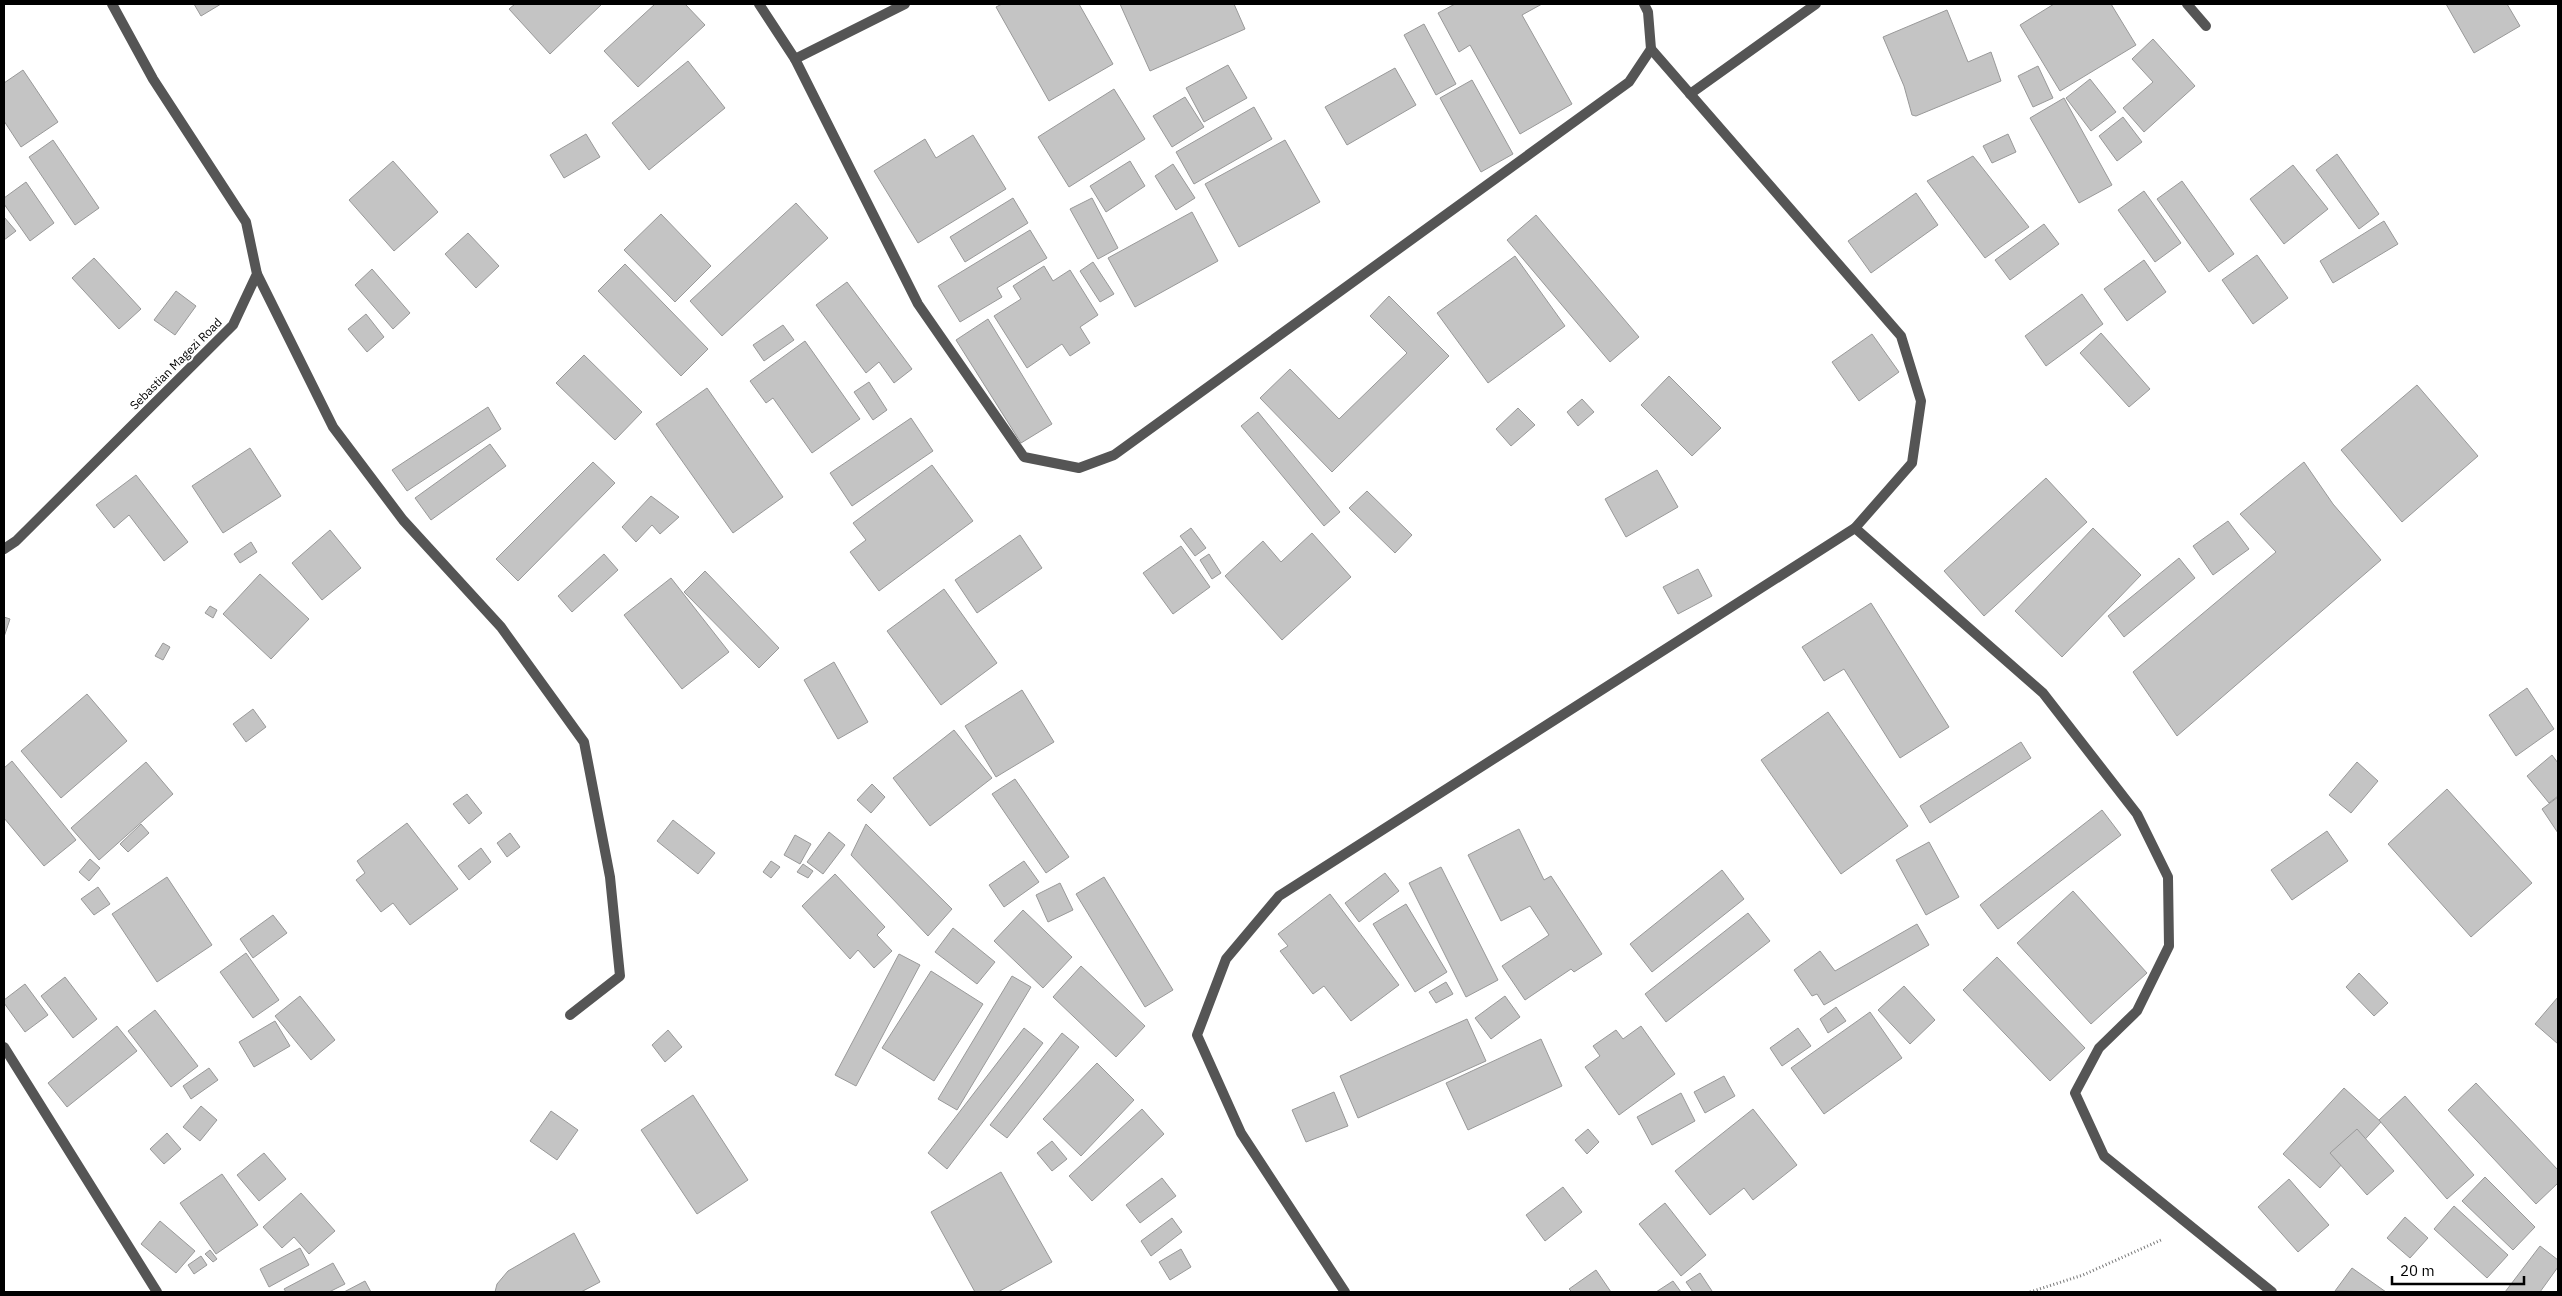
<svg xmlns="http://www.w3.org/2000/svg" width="2562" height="1296" font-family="'IBM Plex Sans',sans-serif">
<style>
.building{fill:#c4c4c4;stroke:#999}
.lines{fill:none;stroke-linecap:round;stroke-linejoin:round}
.path{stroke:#777;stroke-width:3;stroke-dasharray:1 2.5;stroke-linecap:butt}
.minor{stroke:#555;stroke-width:10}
.labels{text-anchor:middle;stroke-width:4;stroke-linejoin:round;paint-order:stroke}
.street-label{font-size:12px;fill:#000;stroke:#fff}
</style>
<rect width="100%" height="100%" fill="#fff"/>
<g class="building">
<polygon points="194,4 221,4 201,16"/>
<polygon points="515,4 602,4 550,54 509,9"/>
<polygon points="655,4 685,4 705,25 638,87 604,51"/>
<polygon points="1002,4 1079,4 1113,64 1049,101 996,7"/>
<polygon points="1120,4 1234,4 1245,29 1150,71"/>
<polygon points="1455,4 1542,4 1522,15 1572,104 1520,134 1470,45 1459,52 1438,13"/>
<polygon points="2054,4 2111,4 2136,45 2060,91 2020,25"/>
<polygon points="2446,4 2507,4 2520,26 2474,53"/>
<polygon points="1947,10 1968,62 1991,52 2001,81 1916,116 1912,115 1904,86 1883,37"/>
<polygon points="1424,24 1456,84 1436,95 1404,35"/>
<polygon points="2153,39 2195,86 2144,132 2123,108 2153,82 2132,59"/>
<polygon points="688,61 725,108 649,170 612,123"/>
<polygon points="1228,65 1247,98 1204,122 1186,88"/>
<polygon points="2038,66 2053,98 2033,107 2018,76"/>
<polygon points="1395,68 1416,105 1347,145 1325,107"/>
<polygon points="23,70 58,122 21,147 4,121 4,83"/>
<polygon points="2090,79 2116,112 2091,131 2066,98"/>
<polygon points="1472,80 1513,154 1481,172 1440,98"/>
<polygon points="1114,89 1145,139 1069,187 1038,137"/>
<polygon points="1185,97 1204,127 1172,147 1153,116"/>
<polygon points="2064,98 2112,185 2079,203 2030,118"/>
<polygon points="1254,107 1272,139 1194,184 1176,152"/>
<polygon points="2123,117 2142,142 2117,161 2099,136"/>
<polygon points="586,134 600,157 564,178 550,155"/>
<polygon points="2008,134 2016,152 1992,163 1983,146"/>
<polygon points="973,135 1006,189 918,243 874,171 925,139 936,158"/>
<polygon points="53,140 99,208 75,225 29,157"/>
<polygon points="1285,140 1320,202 1239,247 1205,184"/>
<polygon points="2337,154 2379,214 2359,229 2316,170"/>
<polygon points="1973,156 2029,227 1985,258 1927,181"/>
<polygon points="393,161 438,212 394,251 349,200"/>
<polygon points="1130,161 1145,186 1106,212 1090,186"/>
<polygon points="1173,164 1195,198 1176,210 1155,176"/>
<polygon points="2293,165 2328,209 2284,244 2250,199"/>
<polygon points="2182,181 2234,254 2209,272 2157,199"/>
<polygon points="26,182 54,223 30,241 4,204 4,198"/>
<polygon points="2144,191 2181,243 2155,262 2118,210"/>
<polygon points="1916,193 1938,225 1871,273 1848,241"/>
<polygon points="1013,198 1028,223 965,262 950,237"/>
<polygon points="1092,198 1118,248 1098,259 1070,209"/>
<polygon points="796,203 828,238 722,336 690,301"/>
<polygon points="1192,212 1218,261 1135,307 1108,258"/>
<polygon points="661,214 711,266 675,302 624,250"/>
<polygon points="1536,215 1639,337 1610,362 1507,240"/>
<polygon points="4,217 16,231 4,240"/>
<polygon points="2384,221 2398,244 2333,283 2320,261"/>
<polygon points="2044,224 2059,244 2010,280 1995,260"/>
<polygon points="1030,230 1047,258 997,288 1002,297 960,322 938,286"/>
<polygon points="468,233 499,266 476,288 445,254"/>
<polygon points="2257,255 2288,298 2253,324 2222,280"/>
<polygon points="1515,256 1565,326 1488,383 1437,313"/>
<polygon points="94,258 141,309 119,329 72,278"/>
<polygon points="2144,260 2166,292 2127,321 2104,289"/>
<polygon points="1093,262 1114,294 1100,302 1080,271"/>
<polygon points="625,264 708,349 681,376 598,291"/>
<polygon points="1044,266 1053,281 1070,270 1098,315 1080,327 1090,343 1070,356 1062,344 1027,368 994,316 1021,299 1013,286"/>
<polygon points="372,269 410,313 393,329 355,285"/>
<polygon points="847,282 912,369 894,383 879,362 866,373 816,305"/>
<polygon points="176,291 196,306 175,335 154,320"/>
<polygon points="2082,294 2103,324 2046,366 2025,336"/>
<polygon points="1389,296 1449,356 1332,472 1260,398 1290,369 1339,419 1407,353 1370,316"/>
<polygon points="366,314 384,337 367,352 348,329"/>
<polygon points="988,319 1052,424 1021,443 956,340"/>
<polygon points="783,325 794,340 764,361 753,345"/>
<polygon points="2101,333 2150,389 2129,407 2080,353"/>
<polygon points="1872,334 1899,372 1859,401 1832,362"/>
<polygon points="805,341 860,419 812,453 773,398 766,403 750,381"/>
<polygon points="584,355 642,412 615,440 556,383"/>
<polygon points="1669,376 1721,428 1692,456 1641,405"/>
<polygon points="869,382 887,410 873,420 854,392"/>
<polygon points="2417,385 2478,456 2402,522 2341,450"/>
<polygon points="707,388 783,497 733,533 656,424"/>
<polygon points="1582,399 1594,412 1578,426 1567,412"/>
<polygon points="488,407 501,429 407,491 392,470"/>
<polygon points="1518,408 1535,425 1511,446 1496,429"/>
<polygon points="1258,412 1340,512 1324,526 1241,426"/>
<polygon points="911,418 933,451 852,506 830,473"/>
<polygon points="490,444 506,466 431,520 415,498"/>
<polygon points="250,448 281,496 223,533 192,486"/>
<polygon points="593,462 615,483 518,581 496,559"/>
<polygon points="2304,462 2333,504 2381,560 2177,736 2133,672 2276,552 2240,514"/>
<polygon points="932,465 973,521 879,591 850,552 866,540 853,523"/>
<polygon points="1657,470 1678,507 1626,537 1605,499"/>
<polygon points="136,475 188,542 164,561 129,515 114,528 96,505"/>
<polygon points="2046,478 2087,522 1984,616 1944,571"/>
<polygon points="1367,491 1412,535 1395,553 1349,508"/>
<polygon points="651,496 679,517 660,534 652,525 636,542 622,527"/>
<polygon points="2228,521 2249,549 2213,575 2193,546"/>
<polygon points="1191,528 1206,548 1195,556 1180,536"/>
<polygon points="2093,528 2141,575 2062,657 2015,611"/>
<polygon points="330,530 361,568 322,600 292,563"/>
<polygon points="1312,533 1351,577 1282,640 1225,576 1263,541 1281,562"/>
<polygon points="1020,535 1042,568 977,613 955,580"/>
<polygon points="251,542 257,552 240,563 234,554"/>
<polygon points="1181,546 1210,587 1173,614 1143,573"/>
<polygon points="604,554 618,570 572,612 558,596"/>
<polygon points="1209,554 1221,573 1212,579 1200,560"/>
<polygon points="2179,558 2195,578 2124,637 2108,616"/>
<polygon points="1698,569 1712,596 1678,614 1663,587"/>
<polygon points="705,571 779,648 759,668 684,592"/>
<polygon points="260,574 309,619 271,659 223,614"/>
<polygon points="671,578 729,652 682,689 624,615"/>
<polygon points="944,589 997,663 941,705 887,631"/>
<polygon points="1871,603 1949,727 1900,758 1844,669 1824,681 1802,647"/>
<polygon points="210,606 217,610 213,618 205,613"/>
<polygon points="4,617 10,619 4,637"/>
<polygon points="163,643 170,647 163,660 155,656"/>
<polygon points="834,662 868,722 838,739 804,680"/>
<polygon points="2527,688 2554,729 2516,756 2489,715"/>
<polygon points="1022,690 1054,742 996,777 965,726"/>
<polygon points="87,694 127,741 61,798 21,751"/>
<polygon points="253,709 266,727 246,742 233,724"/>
<polygon points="1828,712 1908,826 1841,874 1761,760"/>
<polygon points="954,730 992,778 930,826 893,778"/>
<polygon points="2021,742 2031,758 1930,823 1920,806"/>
<polygon points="2552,755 2558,763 2558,796 2549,803 2527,776"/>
<polygon points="12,761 76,840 44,866 4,818 4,768"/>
<polygon points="146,762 173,794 99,860 71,828"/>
<polygon points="2357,762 2378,781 2351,813 2329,795"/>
<polygon points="1015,779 1069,857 1046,873 992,794"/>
<polygon points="872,784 885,797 871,813 857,800"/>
<polygon points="2447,789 2532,883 2471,937 2388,844"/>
<polygon points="467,794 482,813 469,824 453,804"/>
<polygon points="2558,797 2558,833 2542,809"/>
<polygon points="2102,810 2121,835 1998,929 1980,905"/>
<polygon points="673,820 715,853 698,874 657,841"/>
<polygon points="407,823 458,889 410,925 393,903 381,912 356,880 365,873 357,861"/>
<polygon points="141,824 149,833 128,852 120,844"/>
<polygon points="866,824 952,909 928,936 851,855"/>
<polygon points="1519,829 1544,880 1551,876 1602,954 1574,972 1571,969 1525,1000 1502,966 1549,935 1530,906 1501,921 1468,855"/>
<polygon points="2327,831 2348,861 2292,900 2271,870"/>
<polygon points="829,832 845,845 823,874 807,862"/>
<polygon points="510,833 520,847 507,857 497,843"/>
<polygon points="795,835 811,844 800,864 784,855"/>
<polygon points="1929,842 1959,897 1926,915 1896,860"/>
<polygon points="481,848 491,862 469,880 458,866"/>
<polygon points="90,859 100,868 89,881 79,872"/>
<polygon points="771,861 780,867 771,878 763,872"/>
<polygon points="1024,861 1039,882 1004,907 989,885"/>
<polygon points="803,864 813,871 808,878 797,872"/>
<polygon points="1441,867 1498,980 1466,997 1409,883"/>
<polygon points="1722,870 1744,899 1652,972 1630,944"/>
<polygon points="1385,873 1399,891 1359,922 1345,903"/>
<polygon points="835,874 885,927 877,935 892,951 874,968 858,950 850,959 802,906"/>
<polygon points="167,877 212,945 157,982 112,914"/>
<polygon points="1104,877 1173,990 1145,1007 1076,894"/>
<polygon points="1060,883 1073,910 1048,922 1036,895"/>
<polygon points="98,887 110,904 94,915 81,899"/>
<polygon points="2073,891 2147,973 2091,1024 2017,943"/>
<polygon points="1330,894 1399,985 1351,1021 1324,986 1313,994 1280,951 1288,946 1278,934"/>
<polygon points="1406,904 1447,972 1415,992 1373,924"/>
<polygon points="1023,910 1072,957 1043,988 994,941"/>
<polygon points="1748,913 1770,941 1666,1022 1645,994"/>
<polygon points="273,915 287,933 253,958 240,939"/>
<polygon points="1917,924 1929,945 1824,1005 1817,994 1812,996 1794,970 1820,951 1835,971"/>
<polygon points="953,928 995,962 977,984 935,952"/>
<polygon points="246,953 279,1000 253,1018 220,972"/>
<polygon points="899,954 920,965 856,1086 835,1075"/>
<polygon points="1997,957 2085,1048 2050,1081 1963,990"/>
<polygon points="1081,966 1145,1026 1116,1057 1053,997"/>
<polygon points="931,971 983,1004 934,1081 882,1048"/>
<polygon points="2359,973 2388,1003 2374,1016 2346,987"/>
<polygon points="1012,976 1031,987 957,1110 938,1099"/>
<polygon points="65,977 97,1019 73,1038 41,996"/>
<polygon points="1446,982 1453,994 1436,1003 1429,992"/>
<polygon points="25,984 48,1015 25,1032 4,1003 4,1000"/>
<polygon points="1904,986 1935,1020 1910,1044 1878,1010"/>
<polygon points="300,996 335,1040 311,1060 275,1016"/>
<polygon points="1505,996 1520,1017 1491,1039 1475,1018"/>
<polygon points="2558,997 2558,1044 2535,1024"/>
<polygon points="1836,1007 1846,1021 1828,1033 1820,1019"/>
<polygon points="155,1010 198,1066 171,1087 128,1031"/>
<polygon points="1870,1012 1902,1058 1824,1114 1791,1068"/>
<polygon points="1467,1019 1486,1061 1358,1118 1340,1076"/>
<polygon points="275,1021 290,1046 254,1067 239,1042"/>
<polygon points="117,1026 137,1051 67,1107 48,1083"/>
<polygon points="1641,1026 1675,1074 1619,1115 1585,1067 1600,1056 1593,1046 1616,1030 1623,1039"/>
<polygon points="1024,1028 1043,1043 947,1169 928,1153"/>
<polygon points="1798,1028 1811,1046 1782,1066 1770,1048"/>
<polygon points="668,1030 682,1047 665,1062 652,1045"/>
<polygon points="1062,1033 1079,1047 1007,1138 990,1125"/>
<polygon points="1541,1039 1562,1086 1468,1130 1446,1083"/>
<polygon points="1097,1063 1134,1100 1081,1156 1043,1119"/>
<polygon points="209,1068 218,1080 191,1099 183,1086"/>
<polygon points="1724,1076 1735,1096 1705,1113 1694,1092"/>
<polygon points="2476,1083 2558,1170 2558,1183 2536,1204 2448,1110"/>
<polygon points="2344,1088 2381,1122 2320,1188 2283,1154"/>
<polygon points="1334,1092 1348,1126 1306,1142 1292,1110"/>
<polygon points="1681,1093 1695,1121 1652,1145 1637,1117"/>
<polygon points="693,1095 748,1180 697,1214 641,1130"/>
<polygon points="2405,1096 2474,1175 2447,1199 2379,1120"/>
<polygon points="201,1106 217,1120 200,1141 183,1127"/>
<polygon points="1142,1109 1164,1134 1092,1201 1069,1176"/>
<polygon points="1753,1109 1797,1165 1753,1200 1744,1188 1710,1215 1675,1171"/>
<polygon points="551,1111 578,1130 557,1160 530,1141"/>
<polygon points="1588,1129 1599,1142 1587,1154 1575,1140"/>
<polygon points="2357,1129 2394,1171 2367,1195 2330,1153"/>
<polygon points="167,1133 181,1149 164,1164 150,1149"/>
<polygon points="1052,1141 1067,1159 1052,1171 1037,1153"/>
<polygon points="264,1153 286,1179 259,1201 237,1175"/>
<polygon points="1001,1172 1052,1262 998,1292 975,1292 931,1212"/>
<polygon points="222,1174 258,1225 216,1254 180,1203"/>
<polygon points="2485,1177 2535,1227 2513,1250 2462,1201"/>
<polygon points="1162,1178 1176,1196 1140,1223 1126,1205"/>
<polygon points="2289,1179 2329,1225 2298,1252 2258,1207"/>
<polygon points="1563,1187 1582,1212 1545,1241 1526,1215"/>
<polygon points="301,1193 335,1231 309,1254 294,1237 282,1248 263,1227"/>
<polygon points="1665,1203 1706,1255 1681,1276 1639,1224"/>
<polygon points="2454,1206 2508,1255 2487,1278 2434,1229"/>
<polygon points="2405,1217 2428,1238 2410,1258 2387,1238"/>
<polygon points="1172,1218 1182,1232 1151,1256 1141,1241"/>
<polygon points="160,1221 195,1251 176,1273 141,1244"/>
<polygon points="574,1233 600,1282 581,1292 495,1292 497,1284 508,1271"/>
<polygon points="2540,1246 2558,1260 2558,1267 2540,1292 2505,1292"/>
<polygon points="300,1248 309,1265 269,1287 260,1269"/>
<polygon points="1181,1249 1191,1267 1170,1280 1159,1262"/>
<polygon points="210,1250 217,1259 213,1262 205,1254"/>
<polygon points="201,1256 207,1265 194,1274 188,1265"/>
<polygon points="333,1263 345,1284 329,1292 286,1292 284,1289"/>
<polygon points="2352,1268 2386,1292 2335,1291"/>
<polygon points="1596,1270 1611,1292 1572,1292 1569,1289"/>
<polygon points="1700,1273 1712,1291 1709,1292 1693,1292 1686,1282"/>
<polygon points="365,1281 371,1292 344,1292"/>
<polygon points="1673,1281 1681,1292 1656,1292"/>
</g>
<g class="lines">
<polyline class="path" points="2030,1292 2083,1275 2161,1240"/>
<g class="minor">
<polyline points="759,4 795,59 905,4"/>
<polyline points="2187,4 2206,26"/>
<polyline points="795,59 918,304 1024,457 1079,468 1114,455 1629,82 1651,49 1648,12 1644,4"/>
<polyline points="1690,94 1816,4"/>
<polyline points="257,274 333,427 403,520 501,627 584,742 610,877 620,976 570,1015"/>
<polyline points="1855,528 2043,693 2137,814 2168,877 2169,946 2137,1011 2099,1048 2075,1093 2104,1156 2272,1292"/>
<polyline points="4,549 16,541 233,325 257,274 246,222 153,79 112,4"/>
<polyline points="4,1047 157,1292"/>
<polyline points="1345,1292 1241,1133 1197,1035 1226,959 1279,896 1855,528 1912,463 1921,401 1901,336 1651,49"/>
</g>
</g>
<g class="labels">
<g class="street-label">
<text transform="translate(176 364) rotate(-45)" y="4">Sebastian Magezi Road</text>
</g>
</g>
<rect width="2562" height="1296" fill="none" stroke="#000000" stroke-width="10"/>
<path d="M2392 1276v8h132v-8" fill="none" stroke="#000000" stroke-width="2.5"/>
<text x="2400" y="1276" font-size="15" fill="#000000" stroke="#ffffff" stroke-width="4" paint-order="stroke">20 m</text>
</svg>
